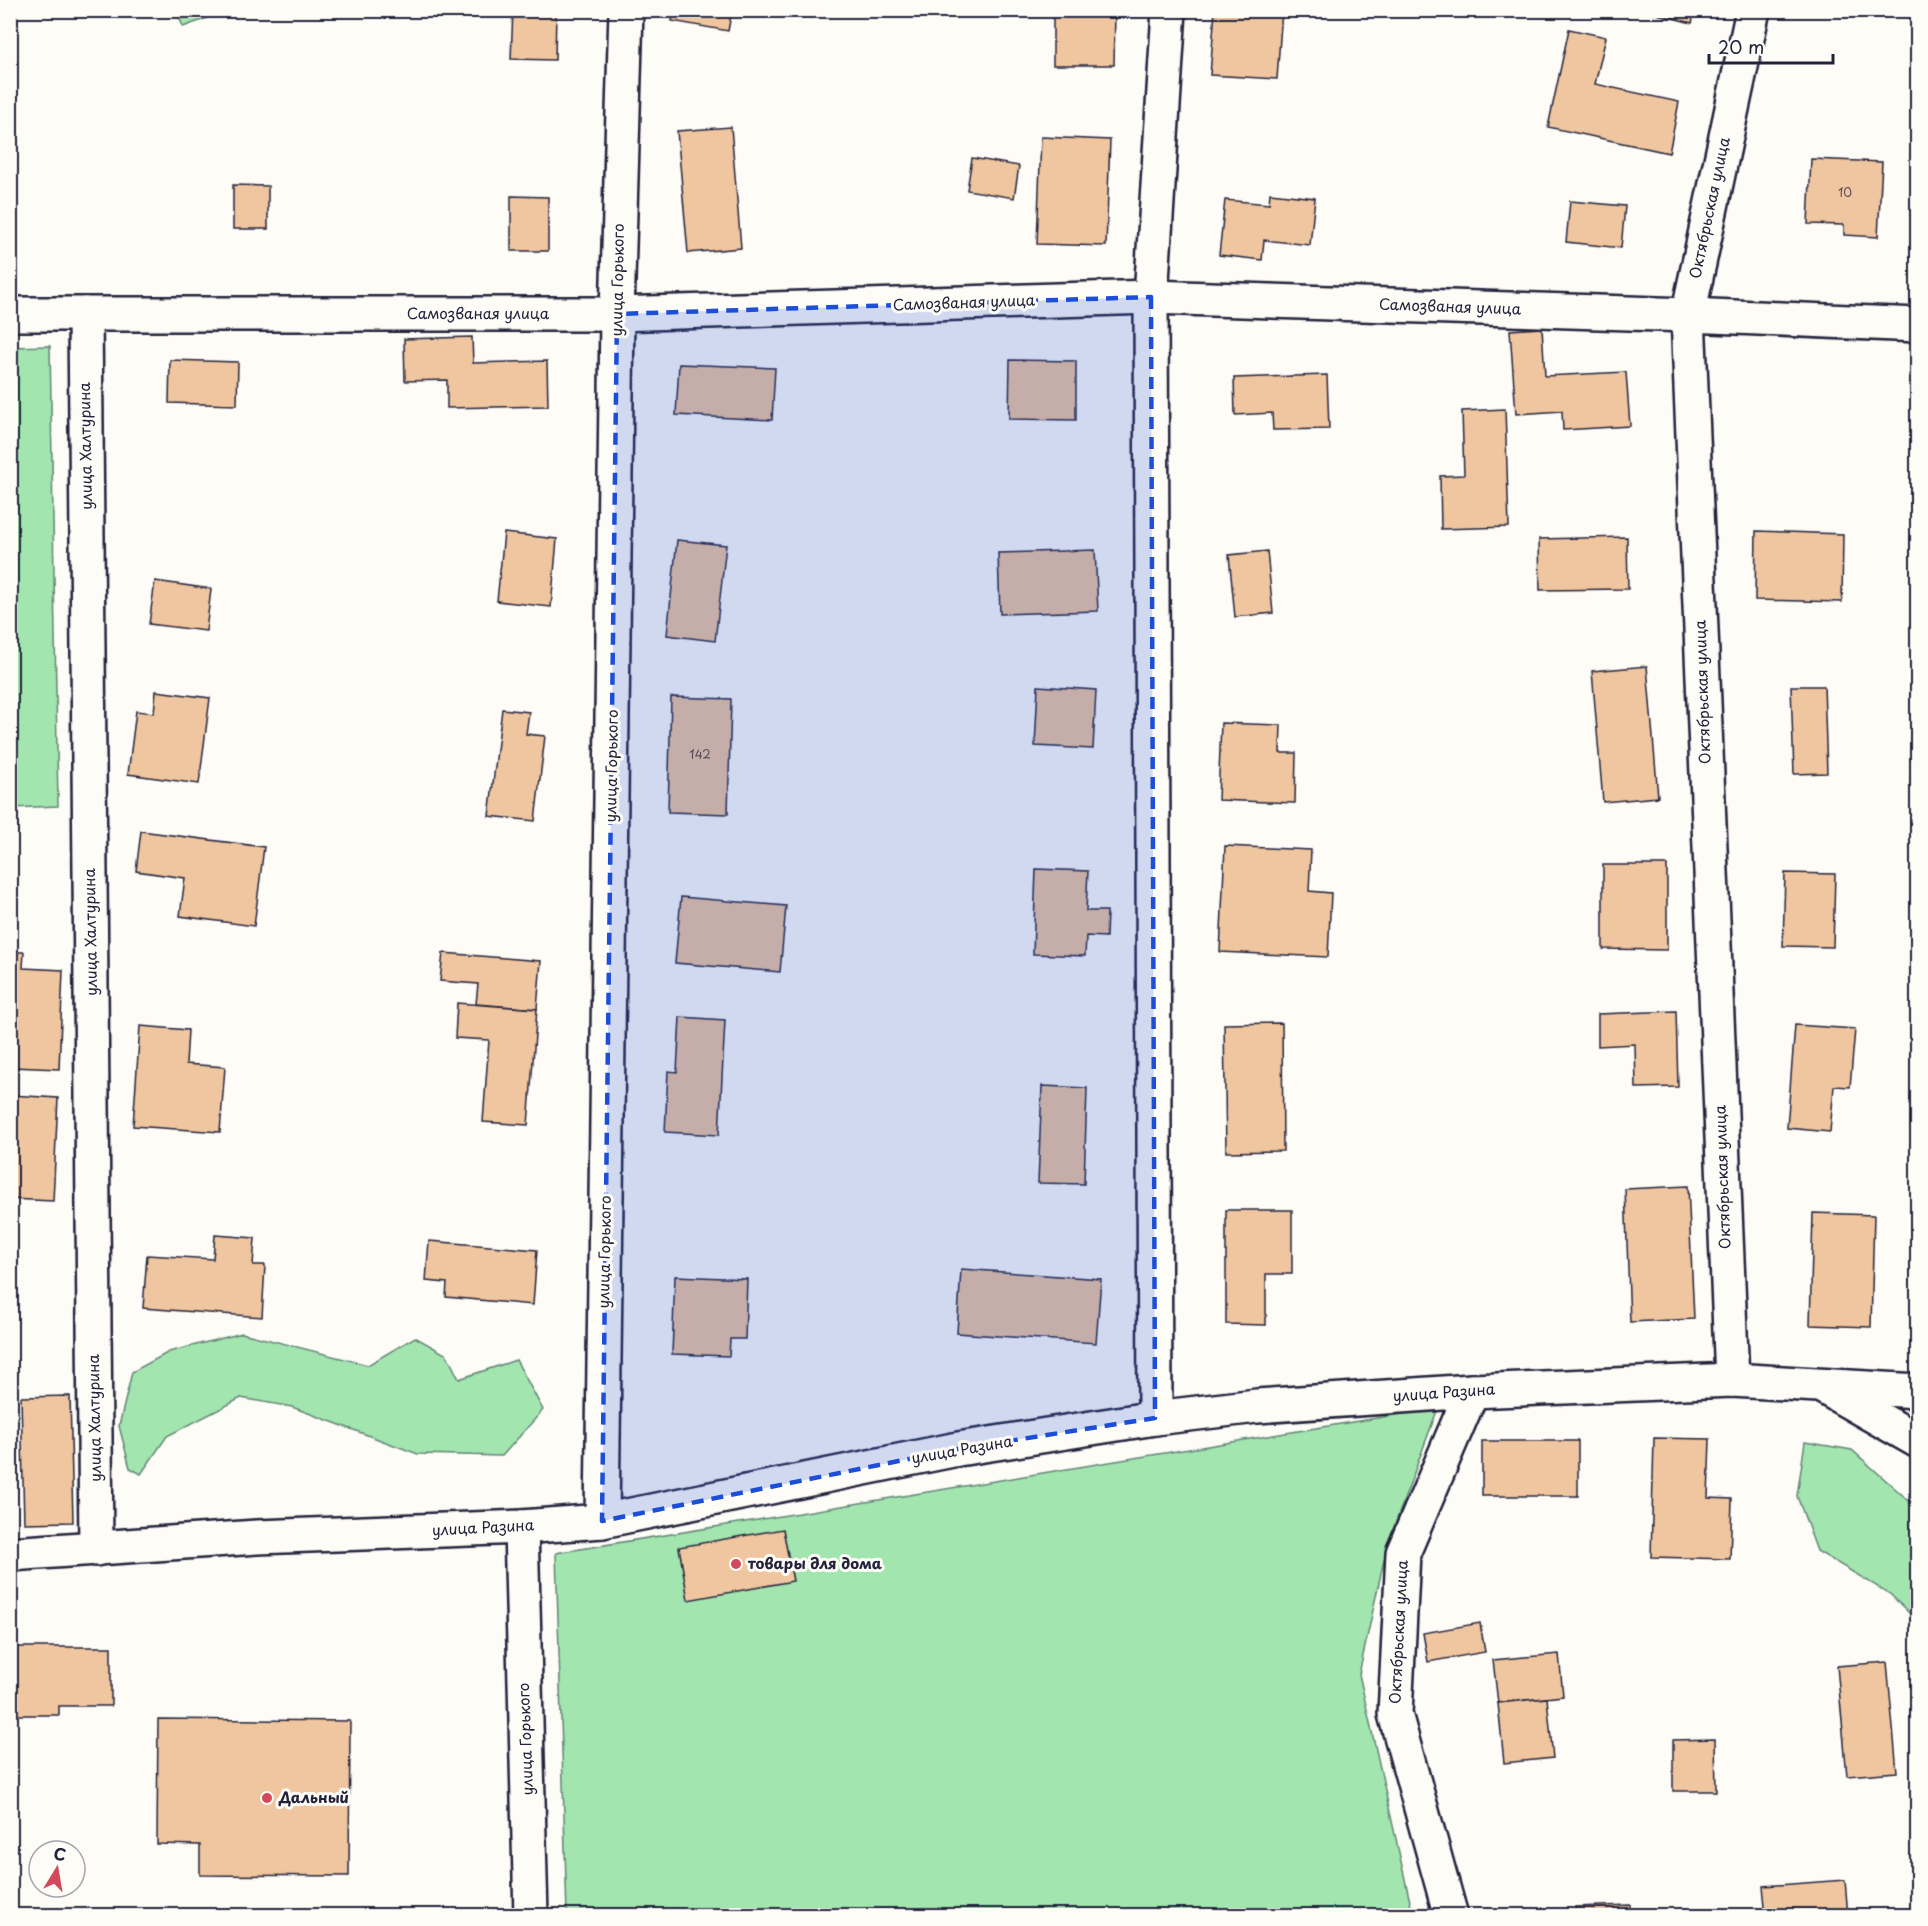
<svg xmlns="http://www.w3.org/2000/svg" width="1928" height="1926" font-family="'Playpen Sans',sans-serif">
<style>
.green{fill:#a2e5af;stroke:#628475;stroke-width:1.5}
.building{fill:#efc69f;stroke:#22223b;stroke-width:1.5}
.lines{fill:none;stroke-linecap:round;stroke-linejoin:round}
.street-casing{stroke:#22223b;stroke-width:38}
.secondary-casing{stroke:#22223b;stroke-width:38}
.street{stroke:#fdfcf7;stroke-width:33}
.secondary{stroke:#fdfcf7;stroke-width:33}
.marked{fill:#1d4ed8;fill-opacity:0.2;stroke:#1d4ed8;stroke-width:4.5;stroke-dasharray:12 8;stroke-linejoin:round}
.poi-dot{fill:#d1495b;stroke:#fdfcf7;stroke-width:2}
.labels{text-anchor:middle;stroke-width:6;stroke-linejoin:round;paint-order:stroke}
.number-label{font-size:12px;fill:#554b54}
.street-label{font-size:15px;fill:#22223b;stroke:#fdfcf7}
.poi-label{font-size:15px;font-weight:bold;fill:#22223b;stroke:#fdfcf7;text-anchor:start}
</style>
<rect width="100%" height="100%" fill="#fdfcf7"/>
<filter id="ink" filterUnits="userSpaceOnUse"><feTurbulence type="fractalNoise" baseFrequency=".0167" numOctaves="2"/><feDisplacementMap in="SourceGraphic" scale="12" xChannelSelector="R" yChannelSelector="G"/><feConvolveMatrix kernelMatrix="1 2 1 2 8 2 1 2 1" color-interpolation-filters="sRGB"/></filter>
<g filter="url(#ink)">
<g class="green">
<polygon points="177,11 227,11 183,27"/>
<polygon points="50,346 58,806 11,808 11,347"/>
<polygon points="242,1333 368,1365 415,1337 447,1355 459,1379 516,1360 543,1410 502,1456 418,1454 292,1407 241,1398 167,1436 141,1474 130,1468 119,1426 132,1372 169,1352"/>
<polygon points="1438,1408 1387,1546 1359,1674 1413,1915 567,1915 556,1553"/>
<polygon points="1805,1442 1852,1450 1917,1508 1917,1621 1890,1594 1817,1551 1797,1496"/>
</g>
<g class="building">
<polygon points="513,10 556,10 555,60 511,59"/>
<polygon points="674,10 732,10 728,31 672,21"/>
<polygon points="1036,10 1115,10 1114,65 1053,65 1053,14 1036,14"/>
<polygon points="1215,10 1282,10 1277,79 1210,75"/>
<polygon points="1641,10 1695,10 1692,23"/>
<polygon points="1569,29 1606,37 1595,84 1679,102 1669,153 1548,127"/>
<polygon points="731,127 741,248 688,253 677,131"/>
<polygon points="1041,137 1110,140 1106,246 1037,244"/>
<polygon points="972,158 1019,166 1014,198 967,190"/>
<polygon points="1811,159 1882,162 1878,237 1844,235 1844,225 1808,224"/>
<polygon points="233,185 268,186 268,229 233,229"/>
<polygon points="1270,193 1315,198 1310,245 1264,240 1262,260 1219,255 1225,200 1269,204"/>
<polygon points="511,196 548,197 548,251 511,251"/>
<polygon points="1570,201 1625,206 1621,248 1566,242"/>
<polygon points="1542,328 1545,376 1626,372 1630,426 1563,430 1562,411 1516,414 1510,330"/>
<polygon points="472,337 473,363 547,361 548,406 447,408 447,380 405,381 404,339"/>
<polygon points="170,360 238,362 237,405 169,403"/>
<polygon points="1010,360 1076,361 1076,420 1009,419"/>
<polygon points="679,364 775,368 772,420 676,415"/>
<polygon points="1327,375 1329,429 1273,430 1272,413 1235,415 1234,378"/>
<polygon points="1505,409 1509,527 1441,529 1440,476 1464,475 1462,411"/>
<polygon points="1756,531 1843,534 1842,602 1755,600"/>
<polygon points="504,533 557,539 551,607 497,601"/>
<polygon points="1627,537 1628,589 1540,590 1539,539"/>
<polygon points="677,540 726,545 715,641 667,635"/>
<polygon points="1095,550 1098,611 1000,614 998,553"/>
<polygon points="1267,551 1273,613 1235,617 1229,555"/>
<polygon points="155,581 211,589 206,631 149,624"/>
<polygon points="1647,666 1658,797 1603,802 1592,671"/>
<polygon points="1038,686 1096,690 1093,749 1035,746"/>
<polygon points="1791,686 1824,686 1827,773 1794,774"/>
<polygon points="156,691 210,698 199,784 128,774 136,711 154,713"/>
<polygon points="671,697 731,699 728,814 668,812"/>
<polygon points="502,709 529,712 526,734 545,736 535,821 489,816"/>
<polygon points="1221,723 1281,725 1280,753 1296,753 1295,803 1218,800"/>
<polygon points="141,831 264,847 254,926 180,916 185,878 136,871"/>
<polygon points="1225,846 1311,850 1309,891 1331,893 1328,957 1220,952"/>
<polygon points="1603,865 1667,865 1667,950 1603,949"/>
<polygon points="1036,869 1088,871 1086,911 1107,911 1106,937 1086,936 1085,956 1033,954"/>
<polygon points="1785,873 1835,874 1833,947 1783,946"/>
<polygon points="681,897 786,906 780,972 675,963"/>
<polygon points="10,952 24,952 23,968 63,970 59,1069 12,1067 15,1006 10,1006"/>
<polygon points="443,953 541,961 537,1009 476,1004 478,984 440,981"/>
<polygon points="457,1003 537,1009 528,1125 483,1122 489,1040 455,1038"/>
<polygon points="1676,1011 1678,1087 1636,1088 1635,1044 1598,1046 1598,1014"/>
<polygon points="680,1017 725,1020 719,1135 665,1132 668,1071 677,1072"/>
<polygon points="1282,1023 1283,1151 1226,1152 1224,1024"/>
<polygon points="1795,1025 1855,1029 1850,1087 1834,1086 1830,1132 1787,1128"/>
<polygon points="140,1026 188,1030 186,1064 225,1067 220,1132 133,1126"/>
<polygon points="1042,1086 1087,1088 1084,1184 1038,1183"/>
<polygon points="10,1095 58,1098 53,1201 10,1199"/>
<polygon points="1688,1186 1694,1319 1630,1322 1625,1189"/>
<polygon points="1226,1210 1292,1210 1292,1274 1266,1274 1266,1325 1226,1324"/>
<polygon points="1813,1213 1874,1215 1871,1327 1810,1325"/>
<polygon points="215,1235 255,1238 253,1265 265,1265 262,1317 143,1308 147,1255 213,1259"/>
<polygon points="429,1241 537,1250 533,1305 446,1297 447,1283 426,1281"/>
<polygon points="961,1269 1101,1279 1096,1343 957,1333"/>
<polygon points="675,1276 747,1279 745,1339 730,1339 729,1356 672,1354"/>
<polygon points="70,1396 73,1522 24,1523 21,1397"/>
<polygon points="1654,1438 1710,1439 1708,1498 1732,1499 1730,1559 1651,1557"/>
<rect x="1482" y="1441" width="96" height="55"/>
<polygon points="783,1529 793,1581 688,1600 679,1547"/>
<polygon points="1480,1623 1485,1652 1428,1662 1423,1633"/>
<polygon points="15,1647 111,1647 111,1706 59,1706 59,1715 15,1715"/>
<polygon points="1559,1654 1563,1696 1498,1703 1493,1660"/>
<polygon points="1887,1662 1897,1772 1847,1776 1837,1666"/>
<polygon points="1547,1698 1553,1758 1504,1763 1498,1703"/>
<polygon points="158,1719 350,1721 349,1876 200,1875 200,1845 157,1844"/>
<polygon points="1715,1739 1716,1791 1673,1791 1673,1740"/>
<polygon points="1845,1880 1848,1916 1766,1916 1763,1886"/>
<polygon points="1630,1905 1630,1916 1576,1916 1575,1907"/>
</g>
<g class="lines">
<g class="street-casing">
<g id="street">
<polyline points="10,314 617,314 1151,297 1688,315 1918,325"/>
<polyline points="85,314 96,1549"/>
<polyline points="1732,1380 1688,315 1753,10"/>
<polyline points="1155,1418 1151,297 1169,10"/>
<polyline points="602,1521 617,314 626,10"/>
<polyline points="521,1527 531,1916"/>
<polyline points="1451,1916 1395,1714 1403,1553 1472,1391"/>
</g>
</g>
<g class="secondary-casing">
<g id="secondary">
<polyline points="1825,1388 1918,1441"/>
<polyline points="10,1554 257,1537 521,1527 602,1521 958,1449 1155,1418 1257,1406 1472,1391 1732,1380 1918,1391"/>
</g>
</g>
<use href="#street" class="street"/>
<use href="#secondary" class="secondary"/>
</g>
</g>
<path class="marked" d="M1151,297L1155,1418L958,1449L602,1521L617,314Z"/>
<g class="poi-dot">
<circle cx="736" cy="1564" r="6"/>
<circle cx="267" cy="1798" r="6"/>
</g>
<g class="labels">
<g class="number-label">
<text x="1845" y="197">10</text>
<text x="700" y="759">142</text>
</g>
<g class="street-label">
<text transform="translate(1710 208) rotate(-78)" y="5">Октябрьская улица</text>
<text transform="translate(618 280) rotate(-89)" y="5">улица Горького</text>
<text transform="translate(964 303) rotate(-2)" y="5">Самозваная улица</text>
<text transform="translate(1450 307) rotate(2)" y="5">Самозваная улица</text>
<text x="478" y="319">Самозваная улица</text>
<text transform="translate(86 446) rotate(-91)" y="5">улица Халтурина</text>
<text transform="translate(1703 692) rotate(-92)" y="5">Октябрьская улица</text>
<text transform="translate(612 766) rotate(-89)" y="5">улица Горького</text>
<text transform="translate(91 932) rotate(-91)" y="5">улица Халтурина</text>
<text transform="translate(1723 1177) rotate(-92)" y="5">Октябрьская улица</text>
<text transform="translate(605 1252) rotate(-89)" y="5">улица Горького</text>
<text transform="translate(1444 1393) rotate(-4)" y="5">улица Разина</text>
<text transform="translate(95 1418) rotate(-91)" y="5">улица Халтурина</text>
<text transform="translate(962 1450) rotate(-10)" y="5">улица Разина</text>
<text transform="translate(483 1528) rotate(-3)" y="5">улица Разина</text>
<text transform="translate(1399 1632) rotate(-87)" y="5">Октябрьская улица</text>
<text transform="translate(526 1739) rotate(-92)" y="5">улица Горького</text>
</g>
<g class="poi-label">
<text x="748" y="1569">товары для дома</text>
<text x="279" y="1803">Дальный</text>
</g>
</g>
<rect width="1928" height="1926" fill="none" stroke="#fdfcf7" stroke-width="36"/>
<rect x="18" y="18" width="1892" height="1890" fill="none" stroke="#22223b" stroke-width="2" filter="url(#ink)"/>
<g transform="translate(57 1869) rotate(11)"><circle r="28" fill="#fdfcf7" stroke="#a5a5ac" stroke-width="1.5"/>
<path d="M0-4.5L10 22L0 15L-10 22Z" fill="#d1495b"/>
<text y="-9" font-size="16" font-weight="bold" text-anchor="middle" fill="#22223b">С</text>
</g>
<path d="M1709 54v9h124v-9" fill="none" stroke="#22223b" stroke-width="3"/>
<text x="1718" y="54" font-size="18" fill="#22223b" stroke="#fdfcf7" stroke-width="4.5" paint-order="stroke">20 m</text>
</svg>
